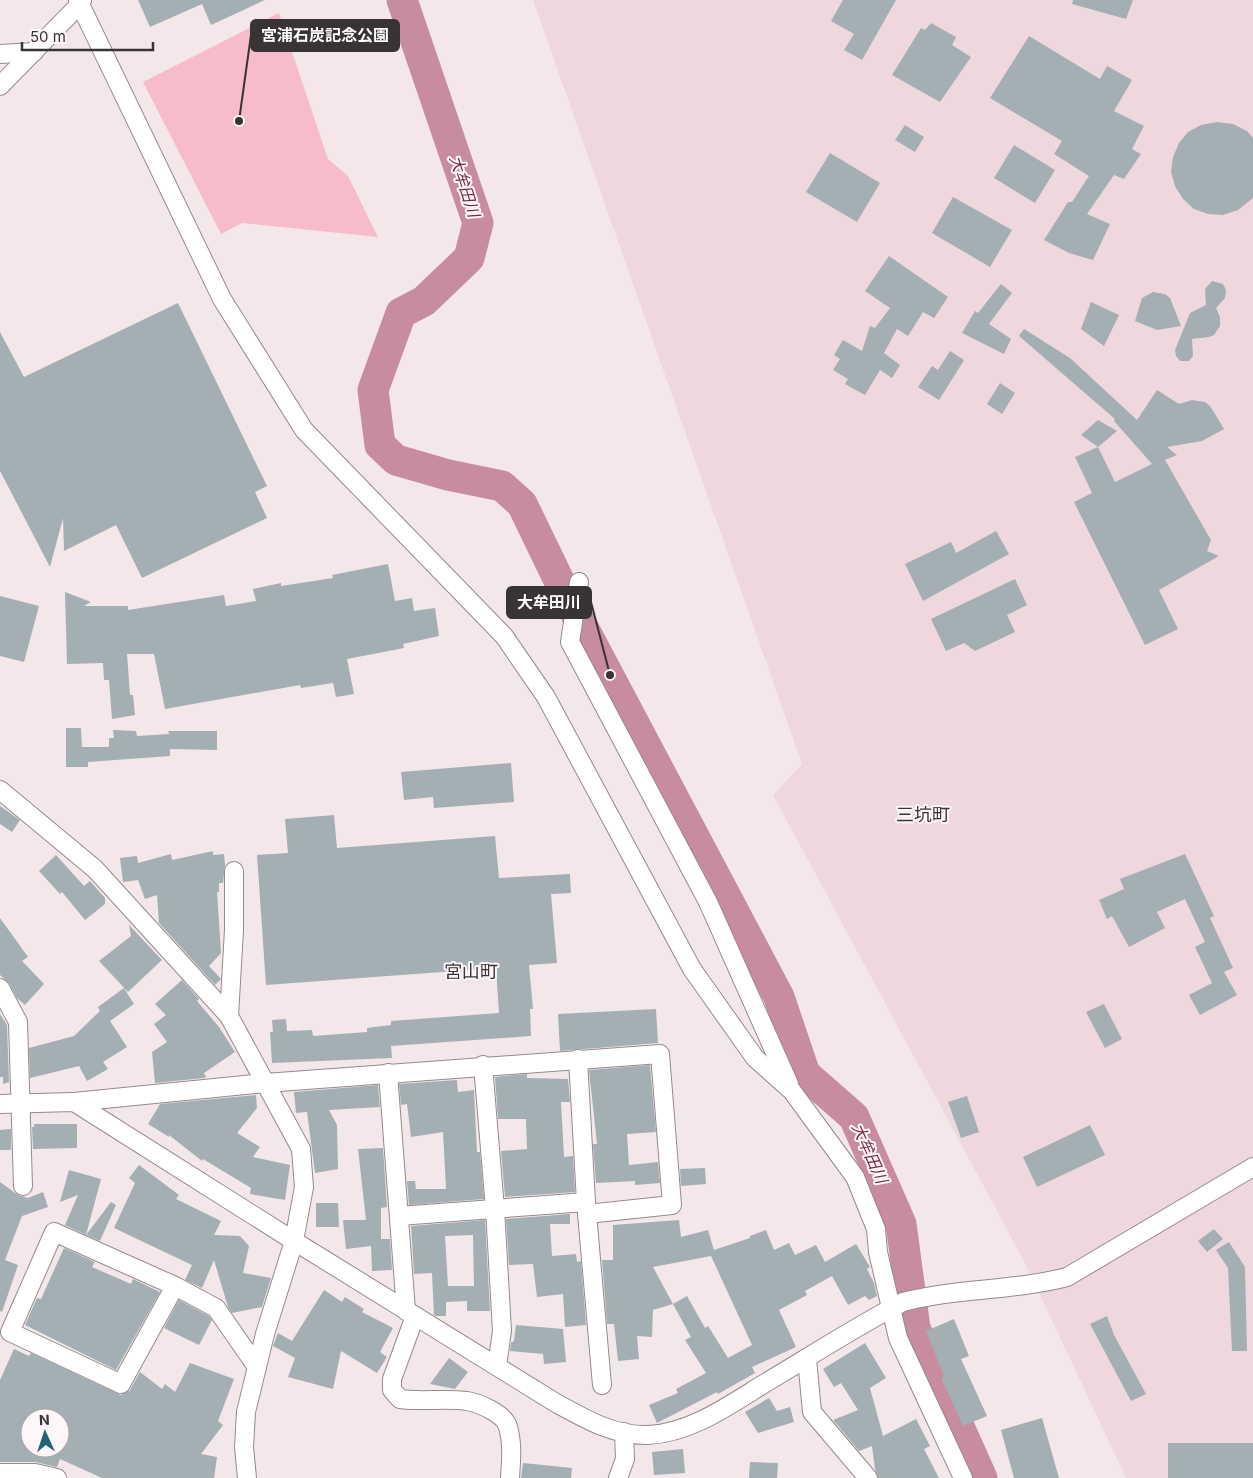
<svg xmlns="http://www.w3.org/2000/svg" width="1253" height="1478" font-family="Inter,'Noto Sans JP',sans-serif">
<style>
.built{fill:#eed8dd}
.green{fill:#f6bccb}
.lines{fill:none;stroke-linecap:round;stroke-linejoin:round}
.river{stroke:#c78c9d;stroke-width:31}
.building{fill:#a3afb3;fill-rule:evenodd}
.minor-casing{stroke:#95898c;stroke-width:20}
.minor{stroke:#fff;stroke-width:18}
.labels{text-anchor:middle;stroke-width:4;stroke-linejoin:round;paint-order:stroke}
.water-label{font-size:16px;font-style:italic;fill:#732b44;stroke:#fef6f8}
.quarter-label{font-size:18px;fill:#383334;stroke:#fef6f8}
.leader{fill:none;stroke:#383334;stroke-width:2}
.callout-dot{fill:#383334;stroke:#fef6f8;stroke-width:2}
.callout{fill:#383334;stroke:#383334;stroke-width:2}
.callout-label{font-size:16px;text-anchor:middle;font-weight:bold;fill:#fff}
</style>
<rect width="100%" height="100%" fill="#f4e7ea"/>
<polygon class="built" points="533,0 1253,0 1253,1478 1126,1478 1025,1263 773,795 802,764"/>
<polygon class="green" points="279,13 328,159 348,176 378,237 242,223 221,234 143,82"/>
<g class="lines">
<polyline class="river" points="402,0 478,223 469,258 424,301 401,313 373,390 380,445 396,460 448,475 502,486 522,504 567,597 779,997 805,1074 854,1117 901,1224 915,1328 982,1478"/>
</g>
<g class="building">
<polygon points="138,0 265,0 211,25 202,4 150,27"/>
<polygon points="843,0 896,0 862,60 844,50 854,34 831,21"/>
<polygon points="1073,0 1133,0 1126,19 1072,4"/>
<polygon points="931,23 956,37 952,45 971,57 940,102 892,75 921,28 925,30"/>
<polygon points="1029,36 1100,79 1107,66 1132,80 1114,111 1144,126 1132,149 1141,154 1124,179 1114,175 1087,214 1110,224 1093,260 1069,253 1044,240 1068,202 1072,202 1089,176 1054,154 1062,141 990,98"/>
<polygon points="1217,122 1233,124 1247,131 1253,138 1253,198 1238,210 1223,215 1208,214 1194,209 1183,199 1175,186 1171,172 1173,157 1179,143 1188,132 1201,125"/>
<polygon points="905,125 924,137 915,152 895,140"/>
<polygon points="1014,145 1055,170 1035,203 994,178"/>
<polygon points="830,153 880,183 857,222 806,192"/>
<polygon points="953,197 1012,230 990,267 932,233"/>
<polygon points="889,256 948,297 934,318 923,312 908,336 897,329 884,353 900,365 892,378 880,370 865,395 845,384 848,379 833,370 840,359 834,355 843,340 862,351 870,326 875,328 890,308 865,291"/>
<polygon points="1212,281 1223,284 1226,290 1225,298 1216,308 1220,317 1220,326 1214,335 1209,337 1192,339 1193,356 1189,361 1180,361 1176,356 1175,350 1190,313 1206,305 1205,289"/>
<polygon points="1001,284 1012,293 989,324 1011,339 1004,354 962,333 975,311 978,313"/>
<polygon points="1153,292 1165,294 1170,298 1181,326 1157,330 1135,321 1142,298"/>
<polygon points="1091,302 1119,315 1104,346 1081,329"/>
<polygon points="178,303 267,486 255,492 267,518 142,578 116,525 64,551 63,518 50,567 0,471 0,332 24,377"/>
<polygon points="1024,329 1070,358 1137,420 1157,390 1179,404 1192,400 1205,402 1210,406 1224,429 1202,441 1167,447 1177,455 1165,460 1211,540 1207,551 1219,556 1159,590 1178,629 1145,645 1074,502 1092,493 1075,457 1098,447 1081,435 1098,420 1117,431 1098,447 1115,482 1152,464 1114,421 1115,419 1019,336"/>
<polygon points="950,351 964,360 939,400 918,387 932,366 938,370"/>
<polygon points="1000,383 1015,393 1002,414 987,404"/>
<polygon points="996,531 1009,554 923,601 905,564 951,542 956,553"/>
<polygon points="388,564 395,601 412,598 414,611 435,608 439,636 403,644 404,648 347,659 354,694 336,697 333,683 301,688 300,685 165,709 154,654 127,654 130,695 133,695 135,715 112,719 109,680 104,680 103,663 67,664 65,592 91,602 84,606 128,606 128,610 224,595 226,606 256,601 253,589 281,583 281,586 333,578 332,575"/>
<polygon points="1015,579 1027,605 1007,615 1015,632 975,651 964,643 946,651 931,619"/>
<polygon points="0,596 39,606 24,662 0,656"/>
<polygon points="66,728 81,728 82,747 109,747 109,738 114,738 113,730 136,731 137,736 169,734 168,731 217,731 217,750 170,749 170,756 88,762 88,767 66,767"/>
<polygon points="511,763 514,802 434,808 433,797 404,800 401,772"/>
<polygon points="0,806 20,820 12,832 0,824"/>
<polygon points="334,815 337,848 495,836 499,878 570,874 571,893 551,894 557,963 529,965 533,1009 530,1009 531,1036 391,1046 392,1058 272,1063 270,1032 273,1032 272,1020 286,1019 287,1031 312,1030 313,1036 367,1032 367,1028 391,1025 391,1021 499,1013 496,968 266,985 257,855 288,853 285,819"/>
<polygon points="213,851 213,855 224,854 225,865 223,883 219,883 219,892 217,892 221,953 209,966 221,979 215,985 159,923 157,895 145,899 138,880 123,882 120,858 137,856 138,863 171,854 172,860"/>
<polygon points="1185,854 1214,916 1210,918 1233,968 1224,972 1237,995 1200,1015 1189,995 1212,983 1195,947 1205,942 1185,899 1157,912 1165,928 1129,947 1112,916 1107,919 1099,900 1124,889 1120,879"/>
<polygon points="56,855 84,886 90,881 105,898 105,904 85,920 62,892 60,894 39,871"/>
<polygon points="0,918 28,957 22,961 44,984 25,1005 17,998 9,983 0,975"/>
<polygon points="129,925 162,960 128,992 99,961 131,936"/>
<polygon points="182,980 199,999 197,1001 219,1027 235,1052 204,1073 206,1077 204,1078 155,1083 152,1052 167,1042 154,1024 166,1015 155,1004"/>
<polygon points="124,988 134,1004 110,1021 127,1047 103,1062 108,1069 87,1081 79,1066 30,1078 29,1048 74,1036 100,1011 98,1007"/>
<polygon points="1104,1004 1122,1039 1105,1048 1086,1012"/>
<polygon points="656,1009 658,1043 560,1051 558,1014"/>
<polygon points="0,1014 7,1025 9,1082 3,1084 3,1077 0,1077"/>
<polygon points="650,1065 656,1132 627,1134 629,1165 658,1162 660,1183 635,1185 635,1181 596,1183 593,1144 597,1144 589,1070"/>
<polygon points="527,1074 527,1078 568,1079 570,1102 561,1102 564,1157 573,1156 575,1192 505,1197 501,1151 527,1149 526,1119 498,1119 495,1077"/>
<polygon points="457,1080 458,1092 474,1090 477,1152 480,1152 484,1199 409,1205 407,1181 415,1181 416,1189 446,1189 443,1132 411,1137 407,1104 401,1105 399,1084"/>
<polygon points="378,1085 380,1107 329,1110 337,1125 338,1169 315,1173 307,1112 296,1113 294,1092"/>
<polygon points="256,1095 257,1108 237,1133 260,1147 253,1157 290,1165 285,1200 250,1194 251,1188 203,1159 202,1161 169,1135 169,1137 148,1124 160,1104"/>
<polygon points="967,1096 979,1132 961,1138 948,1102"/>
<polygon points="34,1124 77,1124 77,1148 33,1149 32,1127 34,1127"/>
<polygon points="1090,1125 1105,1155 1037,1187 1023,1157"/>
<polygon points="11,1129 11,1150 0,1150 0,1130"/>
<polygon points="383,1148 387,1207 381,1208 381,1239 390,1239 392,1270 372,1271 371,1246 346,1249 343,1220 366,1220 358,1149"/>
<polygon points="139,1165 179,1195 176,1199 221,1221 214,1235 240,1236 249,1246 243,1273 271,1278 262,1307 232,1313 228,1307 214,1260 202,1288 185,1280 192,1265 114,1228 135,1183 129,1178"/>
<polygon points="705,1168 706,1184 681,1186 680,1169"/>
<polygon points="69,1170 101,1179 86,1235 65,1225 78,1195 60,1202"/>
<polygon points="0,1182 18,1195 28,1198 43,1192 48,1207 22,1216 5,1260 18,1265 2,1312 0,1311"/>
<polygon points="111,1202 116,1205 100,1241 86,1235"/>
<polygon points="316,1203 338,1203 339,1227 316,1227"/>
<polygon points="570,1214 570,1224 550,1224 552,1256 576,1254 577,1262 581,1261 586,1325 565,1327 563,1294 537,1297 533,1264 509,1265 506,1219"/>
<path d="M485,1220L490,1311H467V1301L446,1302V1316H436L434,1315L432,1273L414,1274L411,1226ZM473,1235L474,1286H448L445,1236Z"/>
<path d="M679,1220L681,1237L708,1230L714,1250L750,1238V1236L766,1230L774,1250L789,1243L795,1255L816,1245L825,1262L856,1244L870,1267L867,1269L874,1283L877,1296L869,1300L865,1296L848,1305L832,1276L805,1291L807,1295L779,1310L796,1347L752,1367L755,1373L718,1394L717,1392L657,1423L649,1405L678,1393L676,1389L706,1373L685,1340L691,1337L673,1304L653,1310L652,1337L637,1336L639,1359L618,1361L614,1324H607L602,1260H613V1225ZM711,1256L752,1345L728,1358L708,1326L705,1328L687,1296L673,1304L653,1267Z"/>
<polygon points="1214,1229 1223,1239 1207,1252 1198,1241"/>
<polygon points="1229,1242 1245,1267 1247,1351 1232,1351 1228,1268 1216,1250"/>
<polygon points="64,1248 95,1262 92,1267 131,1284 133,1279 160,1292 116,1370 25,1325 37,1298 41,1299"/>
<polygon points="324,1290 342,1302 345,1297 364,1309 362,1312 393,1328 380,1352 387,1357 377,1373 341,1351 333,1389 288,1377 295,1358 273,1346 278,1333 292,1341"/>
<polygon points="179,1300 209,1316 212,1320 199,1345 164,1328"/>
<polygon points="1107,1316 1114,1335 1146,1394 1131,1401 1090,1324"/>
<polygon points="954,1319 969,1356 961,1359 987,1416 963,1426 941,1378 944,1376 926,1331"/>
<polygon points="516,1325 563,1329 566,1362 544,1364 543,1354 510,1351 511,1343 514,1341"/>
<polygon points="865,1343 886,1378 870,1388 883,1436 916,1419 930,1446 924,1449 939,1478 878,1478 875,1469 872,1446 859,1451 833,1420 858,1410 841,1383 834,1387 823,1369"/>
<path d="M14,1349L29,1356L31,1353L121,1395L130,1390L140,1372L162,1389L165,1384L175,1392L190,1363L234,1379L218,1421L223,1425L201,1454L217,1457L214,1478H102L60,1459L57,1467L35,1462H0V1380ZM30,1418H60V1448H30Z"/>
<polygon points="449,1358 468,1372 455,1389 430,1384"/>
<polygon points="769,1398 777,1411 790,1407 794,1422 758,1433 745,1412"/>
<polygon points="1042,1418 1059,1478 1014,1478 1001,1430"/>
<rect x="1168" y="1443" width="85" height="35"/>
<polygon points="683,1449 685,1473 654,1475 652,1452"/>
<polygon points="750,1462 778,1463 777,1478 749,1478"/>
<polygon points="523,1463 572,1468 571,1478 521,1478"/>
</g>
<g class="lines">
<g class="minor-casing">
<g id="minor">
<polyline points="78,0 222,299 304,430 504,636 546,697 692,969 755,1058 792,1091 855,1177 876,1229 878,1252 898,1338 963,1478"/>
<polyline points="0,54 34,52"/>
<polyline points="0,86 80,4 82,0"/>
<polyline points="579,582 570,642 708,902 789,1084"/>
<polyline points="0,790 95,869 229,1016 301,1149 304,1187 294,1241 265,1334 246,1412 244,1447 247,1478"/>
<polyline points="0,988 18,1022 23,1186"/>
<polyline points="229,1016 234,930 234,871"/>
<polyline points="578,1059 586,1202 602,1385"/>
<polyline points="483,1065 495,1209 502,1331 497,1366"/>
<polyline points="388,1073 406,1311"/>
<polyline points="74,1102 265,1083 660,1054 672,1205 587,1214"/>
<path d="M0,1104L74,1102L294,1241L556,1403C585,1419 614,1436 648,1435C690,1433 728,1406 762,1385C809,1357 855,1327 903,1302C957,1288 1013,1291 1067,1277L1253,1167"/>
<polyline points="399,1216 586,1202"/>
<polyline points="175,1286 121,1384 10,1332 54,1232 175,1286 216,1308 257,1367"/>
<path d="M415,1316L392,1379V1390L400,1399C422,1402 446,1398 467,1401C479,1403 505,1414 508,1427C513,1444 511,1461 510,1478"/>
<polyline points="807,1359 812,1412 868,1478"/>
<polyline points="0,1473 35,1473 57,1478"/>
<polyline points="618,1478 625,1459 624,1432"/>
</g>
</g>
<use href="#minor" class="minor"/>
</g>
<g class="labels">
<g class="water-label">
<text transform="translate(465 186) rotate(72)" y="6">大牟田川</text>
<text transform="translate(870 1153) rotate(66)" y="6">大牟田川</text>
</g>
<g class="quarter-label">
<text x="923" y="821">三坑町</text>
<text x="471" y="978">宮山町</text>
</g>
</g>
<path class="leader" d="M239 121L251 35M610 675L591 602"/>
<g class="callout-dot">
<circle cx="239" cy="121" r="5"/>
<circle cx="610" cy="675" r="5"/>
</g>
<g class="callout">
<rect x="251" y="20" width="148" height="31" rx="5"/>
<rect x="507" y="587" width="84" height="31" rx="5"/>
</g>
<g class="callout-label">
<text x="325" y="41">宮浦石炭記念公園</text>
<text x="549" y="608">大牟田川</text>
</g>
<g transform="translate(45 1433) rotate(357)"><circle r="24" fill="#fef6f8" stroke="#afa8aa"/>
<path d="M0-4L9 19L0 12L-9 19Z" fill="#236378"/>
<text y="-8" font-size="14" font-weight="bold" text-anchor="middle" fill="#383334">N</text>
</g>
<path d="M22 42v8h131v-8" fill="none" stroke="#383334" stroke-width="2.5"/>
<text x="30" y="42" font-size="15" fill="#383334" stroke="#fef6f8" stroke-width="4" paint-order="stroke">50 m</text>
</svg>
